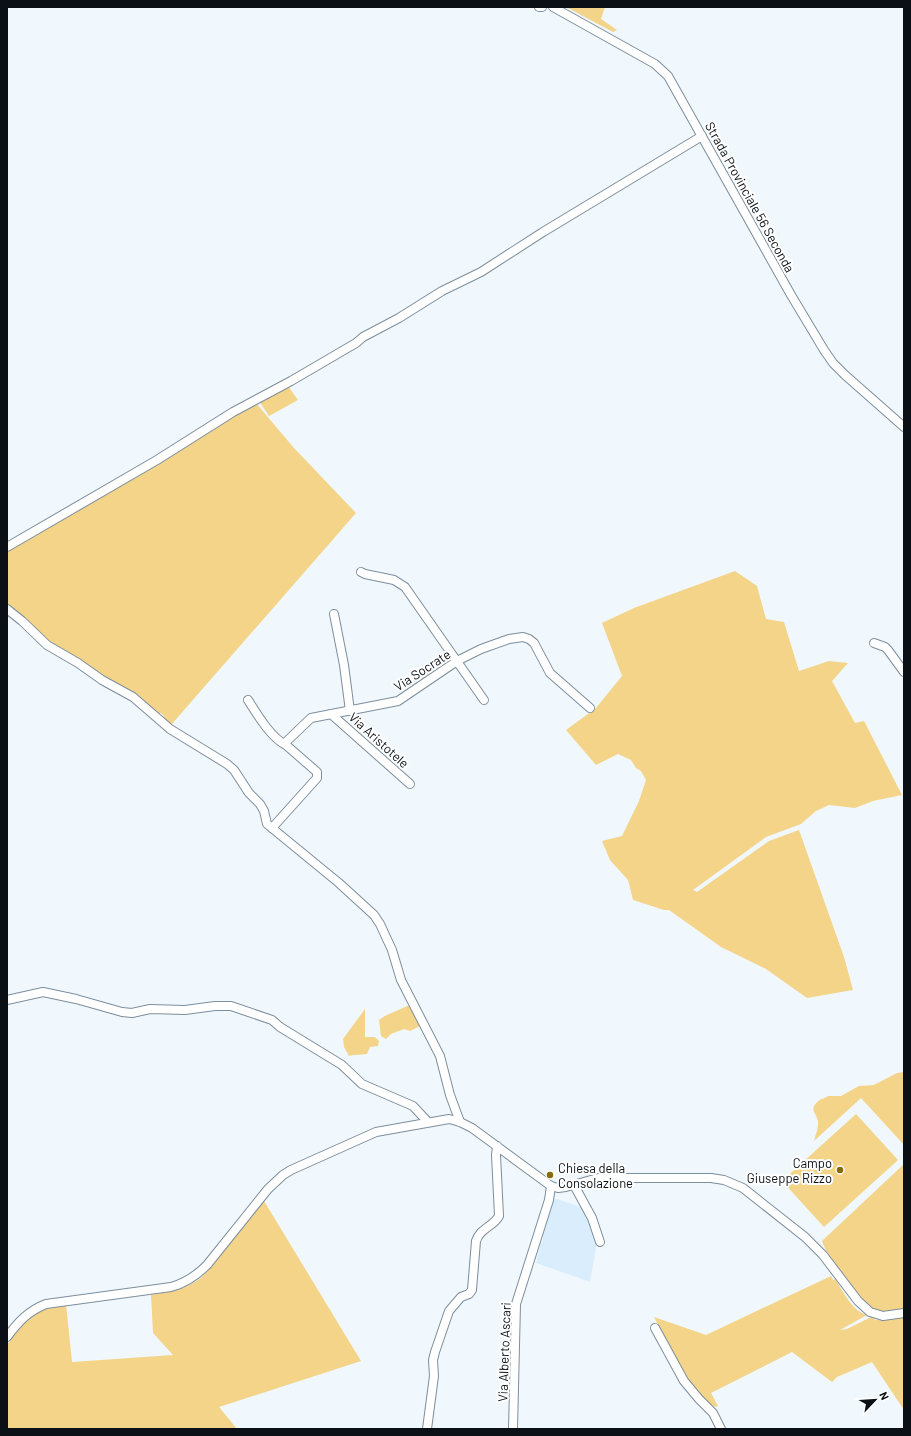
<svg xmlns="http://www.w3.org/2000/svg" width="911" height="1436" font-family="Barlow,sans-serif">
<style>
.built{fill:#d9edfd}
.green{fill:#f3d488}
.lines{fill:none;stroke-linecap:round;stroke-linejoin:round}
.minor-casing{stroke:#7d8e9c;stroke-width:10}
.minor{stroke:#fff;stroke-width:8}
.poi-dot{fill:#896a08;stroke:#fff;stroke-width:1.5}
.labels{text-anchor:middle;stroke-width:4;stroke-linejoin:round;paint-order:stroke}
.street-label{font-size:13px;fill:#0a1015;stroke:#fff}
.poi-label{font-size:13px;fill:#0a1015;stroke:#fff;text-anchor:end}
</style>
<rect width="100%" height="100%" fill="#f0f8fe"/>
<polygon class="built" points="557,1199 584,1208 597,1242 590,1282 536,1263 541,1242 542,1243 543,1240 543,1237 541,1237 552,1200"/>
<g class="green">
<polygon points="566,7 605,7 601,19 617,30 613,32"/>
<polygon points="288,386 298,400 269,416 259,401"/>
<polygon points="256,403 294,448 356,513 171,725 162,719 164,716 161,713 157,715 49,643 7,606 7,550"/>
<polygon points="735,571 757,586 766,619 784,622 799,671 829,661 848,663 832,681 855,723 864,721 902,795 873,801 855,808 829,805 816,811 801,824 766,837 693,890 697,892 769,841 799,830 844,957 853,990 807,998 766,969 721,947 669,910 664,910 633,900 628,880 610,860 602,841 622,836 639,801 646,780 641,771 636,768 631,760 618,754 596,765 566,730 596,708 622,676 602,623 634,608"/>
<path d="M407,1006H410L420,1026L410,1031L404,1029L391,1034L386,1039L381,1036L379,1020C386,1014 398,1011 407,1006Z"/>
<path d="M365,1009V1037H375L379,1041L378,1046L370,1047L367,1054C361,1055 355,1054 349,1056L344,1047L343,1039Z"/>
<path d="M904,1072V1145L861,1098L814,1141C815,1136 819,1127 818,1121C815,1110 808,1109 821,1099H823L828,1096H841L859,1086L874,1085L897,1073Z"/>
<polygon points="856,1114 898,1160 824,1227 782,1181"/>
<polygon points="904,1164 904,1309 886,1312 879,1311 865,1304 826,1251 822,1241"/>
<path d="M264,1201L361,1361L219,1407L237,1429H7V1345L21,1324L31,1314L49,1307L66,1304L72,1362L173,1355L153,1333L151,1295C170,1292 187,1289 202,1277Z"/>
<path d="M831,1276L833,1280L835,1279C843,1291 852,1311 867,1315L840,1330L847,1329L871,1317L876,1320L904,1316V1410L872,1362L837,1377L832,1382L792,1352L711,1393L718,1406L715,1407L700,1398L686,1379L654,1317L706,1335Z"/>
</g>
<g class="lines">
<g class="minor-casing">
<g id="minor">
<polyline points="539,7 542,7"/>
<polyline points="553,7 655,64 668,76 791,295 824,350 833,363 845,375 904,427"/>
<polyline points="7,547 157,460 233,412 291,381 356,343 363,337 399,318 442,291 481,272 543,232 702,136"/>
<polyline points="361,572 365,574 394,580 405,587 484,700"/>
<polyline points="7,609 22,621 47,645 78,663 102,680 133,697 170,729 227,764 234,770 249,793 260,804 264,811 267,824 339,883 374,915 380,924 392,950 401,980 440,1056 450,1095 460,1122"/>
<polyline points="334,614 344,665 350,711"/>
<polyline points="874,643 885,647 888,650 904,672"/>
<path d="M248,700C257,714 271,738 286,745"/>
<polyline points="331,714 410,784"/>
<polyline points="272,828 317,778 317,772 286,745 287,741 311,718 398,701 457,661 481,649 509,639 523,637 529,639 534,643 550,673 590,708"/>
<polyline points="7,1000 43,992 76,999 122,1012 132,1013 150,1009 185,1010 215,1006 231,1006 272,1020 280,1027 342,1065 362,1084 413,1106 428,1122"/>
<polyline points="574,1185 592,1218 600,1242"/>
<polyline points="655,1328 684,1381 699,1399 713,1413 721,1429"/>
<path d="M7,1337C18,1322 28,1311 46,1304L171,1287C186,1283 196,1276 207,1265L268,1189L283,1175L291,1170L376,1132L449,1119L460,1122L472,1128L551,1186L558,1188L566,1187L598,1178H711L724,1180L743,1188L805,1237L823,1255L858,1301L870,1312L883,1316L904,1313"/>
<path d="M427,1429L434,1376L433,1360L435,1352L449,1311L461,1297L469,1294L472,1290L476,1241C480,1228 493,1227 499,1216L496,1155L497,1146"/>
<polyline points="513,1429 516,1304 549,1200 551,1186"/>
</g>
</g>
<use href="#minor" class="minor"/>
</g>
<g class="poi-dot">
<circle cx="840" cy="1170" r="4"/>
<circle cx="550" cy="1175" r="4"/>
</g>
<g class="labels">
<g class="street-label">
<text transform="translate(750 197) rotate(61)" y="5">Strada Provinciale 56 Seconda</text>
<text transform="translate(422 670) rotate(-33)" y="5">Via Socrate</text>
<text transform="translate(379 740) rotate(42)" y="5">Via Aristotele</text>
<text transform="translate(504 1352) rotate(-88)" y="5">Via Alberto Ascari</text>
</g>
<g class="poi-label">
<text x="832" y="1168">Campo<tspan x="832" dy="15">Giuseppe Rizzo</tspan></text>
<text x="558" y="1173" text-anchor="start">Chiesa della<tspan x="558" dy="15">Consolazione</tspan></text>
</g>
</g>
<rect width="911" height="1436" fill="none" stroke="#0a1015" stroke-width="16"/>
<g transform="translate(875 1400) rotate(65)" stroke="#ffffff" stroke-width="3" paint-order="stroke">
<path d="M0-3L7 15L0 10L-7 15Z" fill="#0a1015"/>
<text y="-6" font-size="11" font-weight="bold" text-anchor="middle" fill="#0a1015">N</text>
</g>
</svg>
